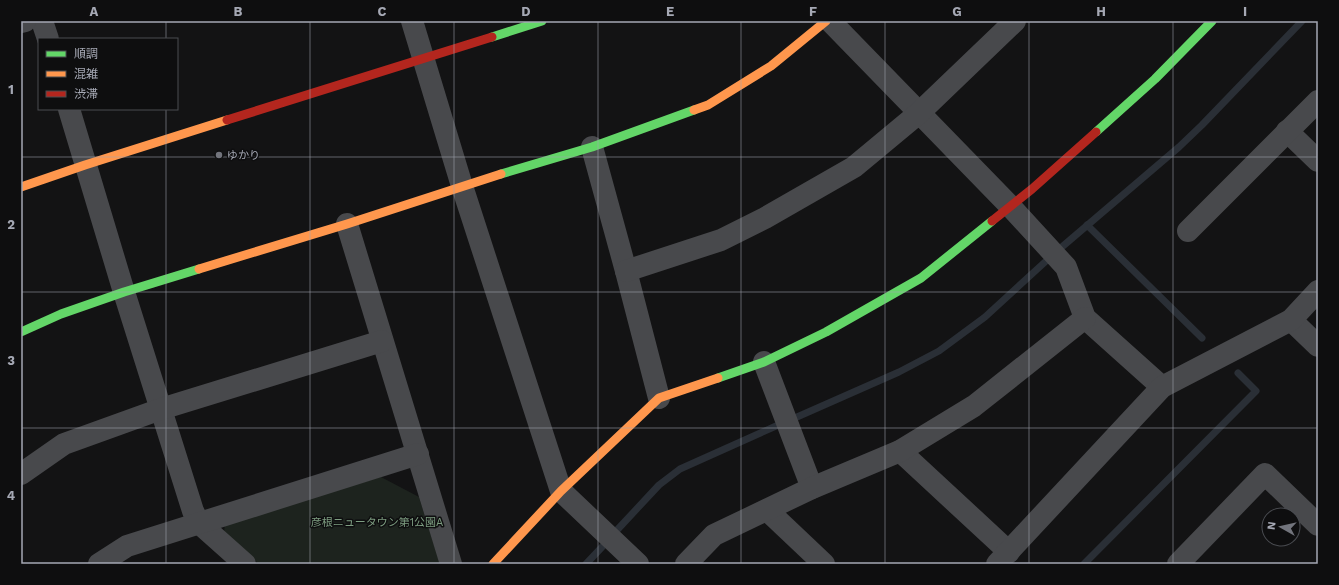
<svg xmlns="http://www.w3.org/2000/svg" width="1339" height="585" font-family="'Work Sans','Noto Sans JP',sans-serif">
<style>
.green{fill:#1d231e}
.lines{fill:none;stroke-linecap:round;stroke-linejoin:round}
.stream{stroke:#2a2f36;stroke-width:7}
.street{stroke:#48494c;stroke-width:22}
.fast{stroke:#63d668;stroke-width:9}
.slow{stroke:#ff974d;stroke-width:9}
.jam{stroke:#b3261e;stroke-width:9}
.grid{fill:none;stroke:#a5a8b4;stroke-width:1;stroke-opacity:0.55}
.poi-dot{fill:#72747c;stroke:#0e0e0f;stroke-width:1.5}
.labels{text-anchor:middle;stroke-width:3;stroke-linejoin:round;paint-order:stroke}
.poi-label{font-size:11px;fill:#a5a8b4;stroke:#0e0e0f;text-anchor:start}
.park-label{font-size:11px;fill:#7d9d81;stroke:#0e0e0f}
.neatline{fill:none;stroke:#a5a8b4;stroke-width:1.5}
.grid-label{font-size:13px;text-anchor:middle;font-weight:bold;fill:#a5a8b4}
</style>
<rect width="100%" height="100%" fill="#131314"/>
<polygon class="green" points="381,477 419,497 440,564 259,564 224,533 225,523"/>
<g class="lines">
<g class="stream">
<polyline points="1087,225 1202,338"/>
<polyline points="1063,246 1179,147 1202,125 1302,21"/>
<polyline points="797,417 899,372 939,351 985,317 1045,262"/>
<polyline points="618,529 659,485 680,469 776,426"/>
<polyline points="586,564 602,547"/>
<polyline points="1084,564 1256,391 1238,373"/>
</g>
<g class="street">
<polyline points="42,21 48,39"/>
<polyline points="412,21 462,186 561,491 638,564"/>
<polyline points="830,21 1010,206 1066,267 1085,318 1162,387"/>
<polyline points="21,22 25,21"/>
<polyline points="69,109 124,292 193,511 199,523 245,564"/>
<polyline points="1287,131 1318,161"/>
<polyline points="592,147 626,271 659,398"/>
<polyline points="347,224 451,564"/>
<polyline points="1188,231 1318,101"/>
<polyline points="626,271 721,240 765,218 854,167 919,113 1015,21"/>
<polyline points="1291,320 1318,346"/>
<polyline points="764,362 812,488"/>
<polyline points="900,451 1009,552"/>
<polyline points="21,474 64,444 161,409 382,341"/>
<polyline points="767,510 824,564"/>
<polyline points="99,564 127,546 418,454"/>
<polyline points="686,564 714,535 812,488 900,451 974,406 1085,318"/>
<polyline points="997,564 1162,387 1291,320 1318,291"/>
<polyline points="1178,564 1265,474 1318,525"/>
</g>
<g class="fast">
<polyline points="492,37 542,21"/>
<polyline points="1096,132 1155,79 1212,21"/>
<polyline points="501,174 592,147 694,110"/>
<polyline points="21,332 61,314 124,292 199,269"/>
<polyline points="718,378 764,362 826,332 921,278 992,221"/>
</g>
<g class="slow">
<polyline points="694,110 708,105 771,66 826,21"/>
<polyline points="21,187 85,165 227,120"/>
<polyline points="199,269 347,224 501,174"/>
<polyline points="493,564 561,491 659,398 718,378"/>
</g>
<g class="jam">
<polyline points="227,120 492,37"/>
<polyline points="992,221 1032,189 1096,132"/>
</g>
</g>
<path class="grid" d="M166,21V39M310,21V564M454,21V564M598,21V564M741,21V564M885,21V564M1029,21V564M1173,21V564M166,109V564M21,157H1318M21,292H1318M21,428H1318"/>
<circle class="poi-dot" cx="219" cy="155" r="4"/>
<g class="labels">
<g class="poi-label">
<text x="227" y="159">ゆかり</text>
</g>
<g class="park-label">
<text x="377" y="526">彦根ニュータウン第1公園A</text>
</g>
</g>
<rect width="1339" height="585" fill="none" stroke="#0e0e0f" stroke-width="44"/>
<rect x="38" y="38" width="140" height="72" fill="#0e0e0f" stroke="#4a4c51"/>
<rect x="46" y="51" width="20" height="6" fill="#63d668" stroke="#4a4c51"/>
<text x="74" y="58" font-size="12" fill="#a5a8b4">順調</text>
<rect x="46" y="71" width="20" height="6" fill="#ff974d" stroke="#4a4c51"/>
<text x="74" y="78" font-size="12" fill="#a5a8b4">混雑</text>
<rect x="46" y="91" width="20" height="6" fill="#b3261e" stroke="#4a4c51"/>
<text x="74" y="98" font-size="12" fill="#a5a8b4">渋滞</text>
<g transform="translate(1281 527) rotate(278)"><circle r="19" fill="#0e0e0f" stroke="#4a4c51"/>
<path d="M0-3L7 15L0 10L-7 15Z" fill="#72747c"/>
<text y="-6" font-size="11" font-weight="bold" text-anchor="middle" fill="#a5a8b4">N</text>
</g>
<rect x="22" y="22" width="1295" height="541" class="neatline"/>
<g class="grid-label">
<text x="94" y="16">A</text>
<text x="238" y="16">B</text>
<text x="382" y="16">C</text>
<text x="526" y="16">D</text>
<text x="670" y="16">E</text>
<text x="813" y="16">F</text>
<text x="957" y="16">G</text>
<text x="1101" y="16">H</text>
<text x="1245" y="16">I</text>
<text x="11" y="94">1</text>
<text x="11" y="229">2</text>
<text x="11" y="365">3</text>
<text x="11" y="500">4</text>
</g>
</svg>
